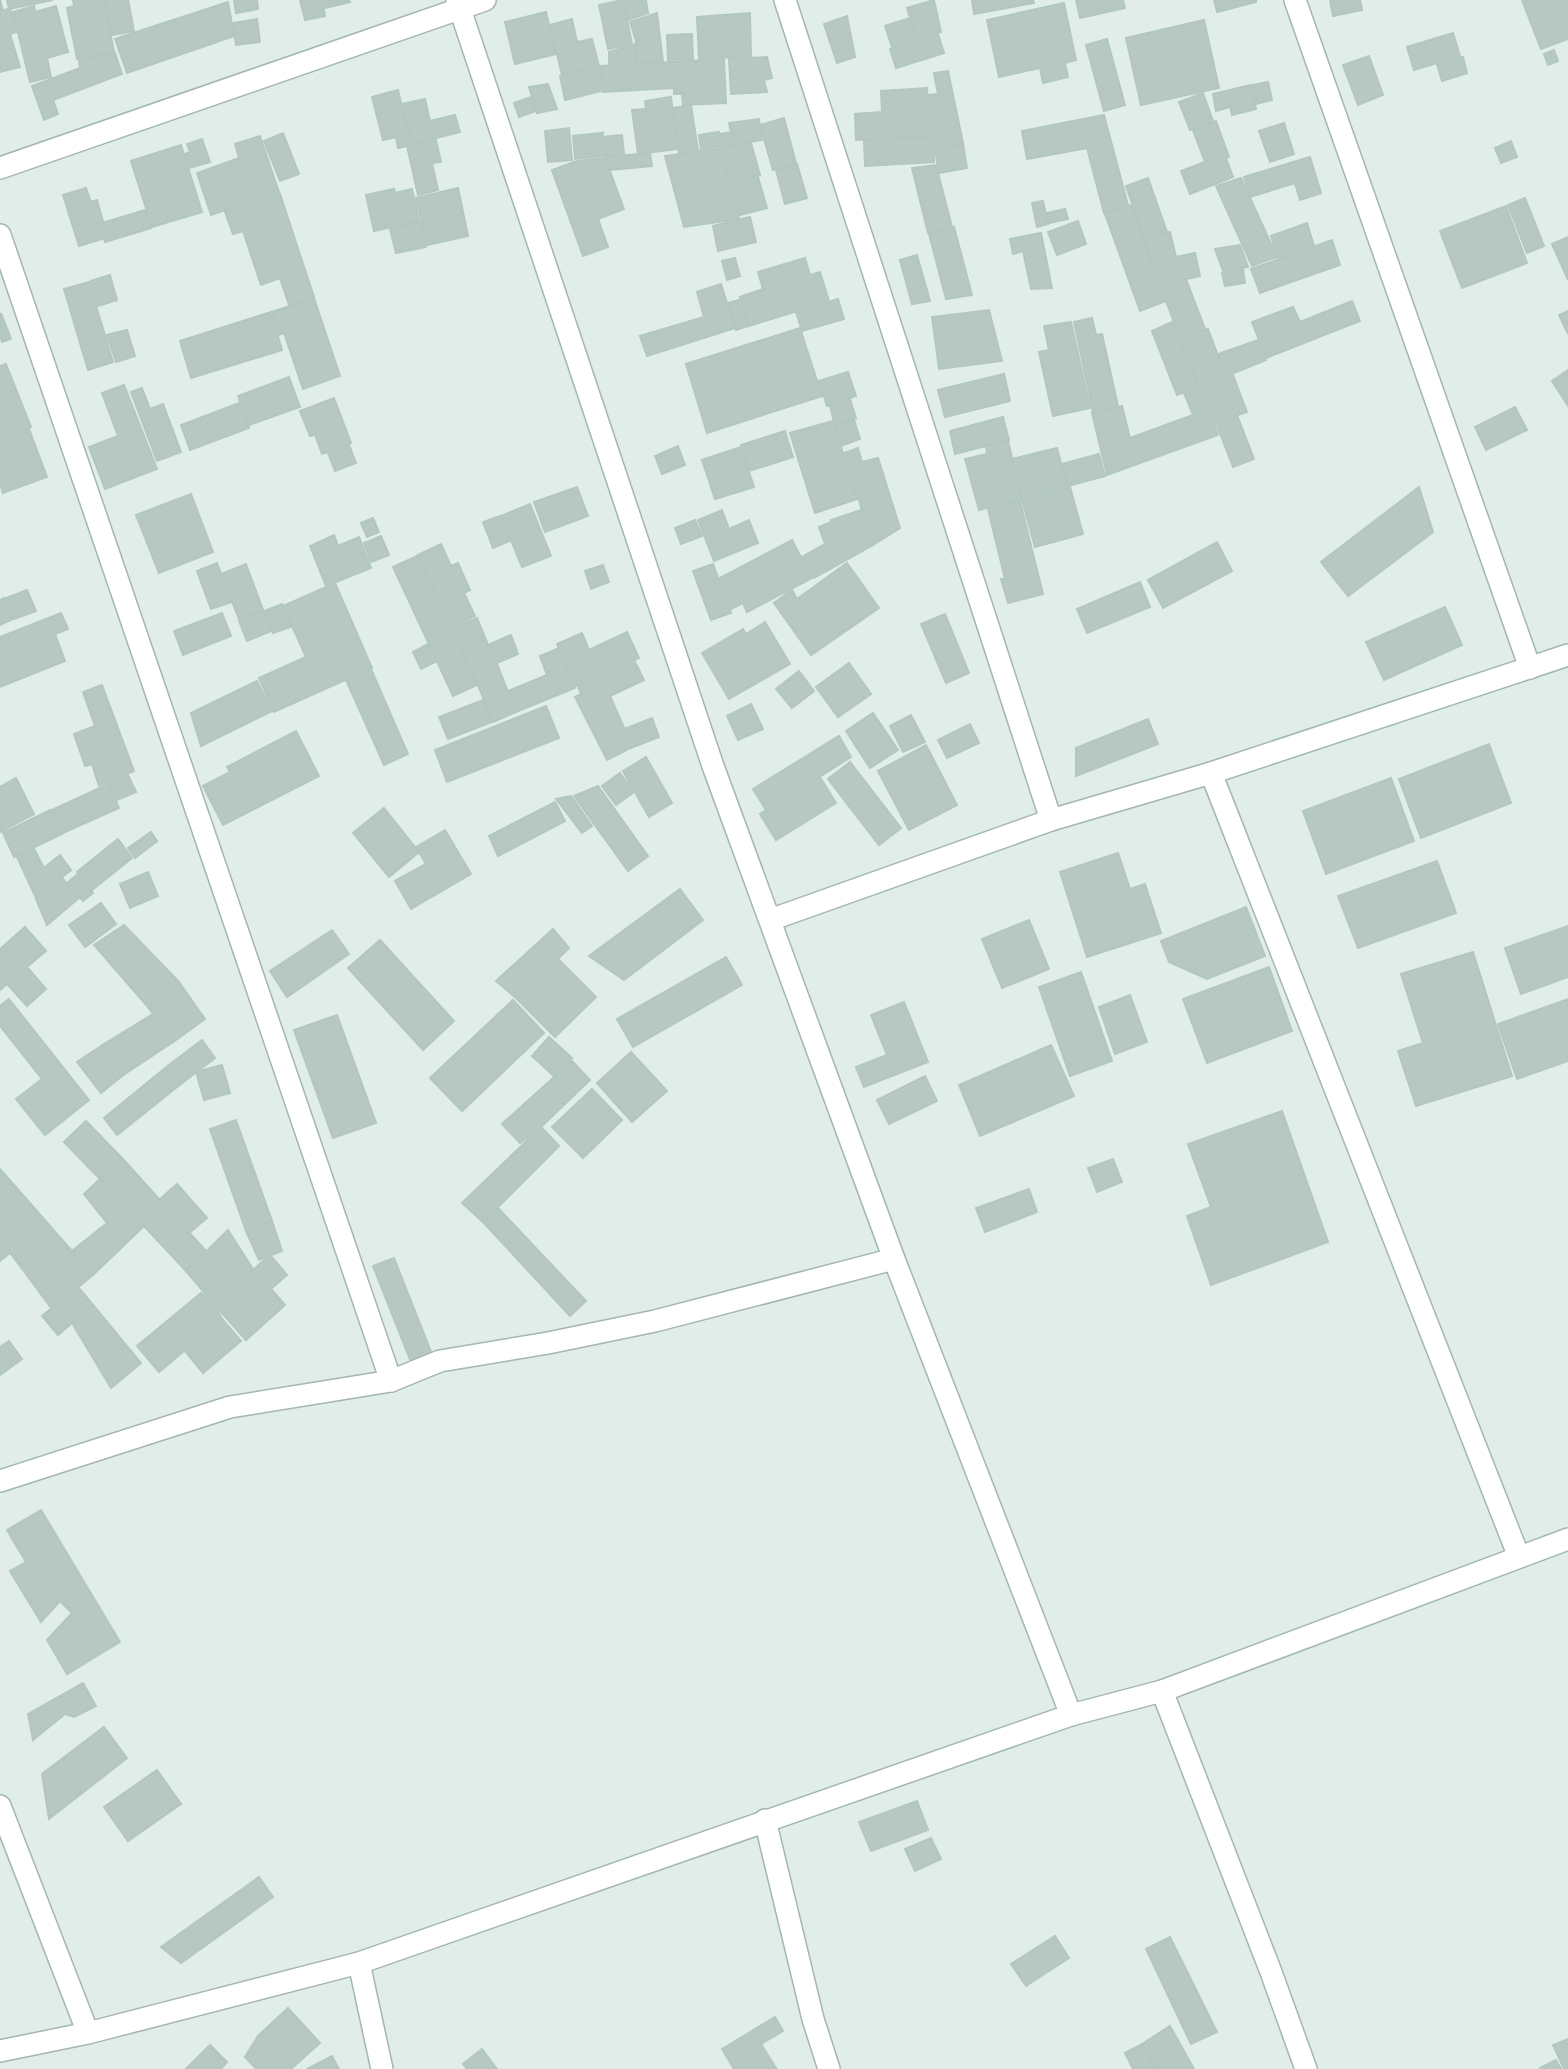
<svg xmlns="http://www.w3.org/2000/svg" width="1568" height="2069" font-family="Figtree,sans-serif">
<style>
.building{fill:#b6c8c1;stroke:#b2c7bf;stroke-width:2}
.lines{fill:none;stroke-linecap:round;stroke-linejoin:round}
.minor-casing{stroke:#a3b6b0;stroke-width:24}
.minor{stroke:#fff;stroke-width:21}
</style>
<rect width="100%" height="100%" fill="#e1ede8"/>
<g class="building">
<polygon points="0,0 3,11 10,8 17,32 10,34 20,67 0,72"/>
<polygon points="7,0 53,0 9,9"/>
<polygon points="73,0 104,0 114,52 77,59 67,8 74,6"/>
<polygon points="105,0 128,0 134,31 112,35"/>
<polygon points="234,0 257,0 258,9 236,13"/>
<polygon points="300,0 322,0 325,16 305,20"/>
<polygon points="323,0 349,0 350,2 325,8"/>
<polygon points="623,0 632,44 608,49 599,5"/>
<polygon points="625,0 646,0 648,13 628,20"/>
<polygon points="934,0 941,32 917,39 907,8"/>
<polygon points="972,0 1033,0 1034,3 974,14"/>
<polygon points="1076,0 1123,0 1125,8 1080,18"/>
<polygon points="1214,0 1256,0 1256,2 1217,12"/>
<polygon points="1330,0 1360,0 1362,10 1333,16"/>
<polygon points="1522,0 1568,0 1568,39 1541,49"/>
<polygon points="228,2 234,36 127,73 115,39"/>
<polygon points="1064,3 1076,60 1065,63 1068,77 1043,83 1040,68 999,77 987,20"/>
<polygon points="34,6 35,12 56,6 68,52 47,58 51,77 30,82 13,12"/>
<polygon points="546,12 556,54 515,64 505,22"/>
<polygon points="657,13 663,62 637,63 636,41 630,22"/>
<polygon points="750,13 751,56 699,59 697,17"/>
<polygon points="847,16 855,57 837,63 824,24"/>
<polygon points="910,18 916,39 892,47 885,26"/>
<polygon points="257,19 260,42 236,45 233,23"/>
<polygon points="572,19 577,42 592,39 599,66 562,75 550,25"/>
<polygon points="1204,20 1219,88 1141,105 1126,38"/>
<polygon points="1453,33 1460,56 1414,70 1407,47"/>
<polygon points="692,34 693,59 668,60 667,35"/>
<polygon points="938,34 944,53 896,68 890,49"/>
<polygon points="1107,39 1125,105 1104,111 1086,45"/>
<polygon points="635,44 636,63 609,64 609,52"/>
<polygon points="1554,50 1558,61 1548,65 1544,54"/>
<polygon points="115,53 122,74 53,100 58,114 44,120 32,86 80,68 79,60"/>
<polygon points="1369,56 1383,95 1358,105 1343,65"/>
<polygon points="767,57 772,78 764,80 767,92 731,94 729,59"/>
<polygon points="1463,57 1467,73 1442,81 1437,64"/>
<polygon points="724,59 726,103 683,105 682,94 674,94 674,88 603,92 601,66"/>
<polygon points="600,66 601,91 565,100 560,76"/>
<polygon points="948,71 963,143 934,149 933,135 931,136 929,95 938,94 934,73"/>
<polygon points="1268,82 1272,100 1256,104 1253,85"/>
<polygon points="548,84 557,109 537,113 529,87"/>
<polygon points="1251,85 1256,109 1232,115 1230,107 1216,111 1213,94"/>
<polygon points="927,88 929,136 856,140 855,114 882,112 881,91"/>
<polygon points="398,90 411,145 398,148 396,137 383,140 372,97"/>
<polygon points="1203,93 1213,121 1190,130 1179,102"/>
<polygon points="531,97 536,111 519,117 514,103"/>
<polygon points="671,97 678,149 638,154 632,110 646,109 645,101"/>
<polygon points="425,99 430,121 455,115 460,132 412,144 402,104"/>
<polygon points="691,105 698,150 679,153 673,108"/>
<polygon points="1104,115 1128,205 1104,213 1087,148 1027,159 1022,131"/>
<polygon points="784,118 796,163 773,170 760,125"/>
<polygon points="759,119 762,140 721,147 720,134 731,132 729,123"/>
<polygon points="1216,121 1229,157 1226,158 1233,177 1190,194 1181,171 1205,162 1193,130"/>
<polygon points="1284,123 1294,154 1270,162 1259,131"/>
<polygon points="569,128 572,160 548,162 545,131"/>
<polygon points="719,132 721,146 701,149 699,135"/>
<polygon points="283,133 299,174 280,181 264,141"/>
<polygon points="603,133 602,137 622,135 624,154 575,159 573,136"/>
<polygon points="260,136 279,192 211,215 197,173 239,158 235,144"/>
<polygon points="933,137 934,162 865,166 864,141"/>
<polygon points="202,139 210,162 189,168 185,154 190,152 187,144"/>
<polygon points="436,140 441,162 432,163 438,190 418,195 407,146"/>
<polygon points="1511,141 1517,157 1501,163 1495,148"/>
<polygon points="751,143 760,175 731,183 723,147"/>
<polygon points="963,144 967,168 939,173 935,150"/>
<polygon points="181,145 202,212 152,227 131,161"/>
<polygon points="721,148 739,219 684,227 665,156"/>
<polygon points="650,153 652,166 610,170 606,157"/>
<polygon points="1310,157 1321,193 1300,200 1295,183 1250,197 1244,177"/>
<polygon points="605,158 624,209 598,219 608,247 583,256 552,170 577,161"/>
<polygon points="797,164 807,198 785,204 776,170"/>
<polygon points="936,165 952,227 928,233 912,168"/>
<polygon points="758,177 767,208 740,215 732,184"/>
<polygon points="1148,178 1167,232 1144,237 1126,186"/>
<polygon points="1241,178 1277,257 1252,266 1216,186"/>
<polygon points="86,188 91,202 97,200 103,221 97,223 102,239 79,246 63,195"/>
<polygon points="458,188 468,236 427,245 416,198"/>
<polygon points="394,189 395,193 412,189 419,221 374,231 366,195"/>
<polygon points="280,194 314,297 289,305 280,278 261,285 243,231 233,234 225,212"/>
<polygon points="1525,198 1544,246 1527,253 1508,205"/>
<polygon points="1043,201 1048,224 1037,227 1032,203"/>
<polygon points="1131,205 1166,301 1140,311 1105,214"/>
<polygon points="1506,206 1527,263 1462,288 1440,231"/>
<polygon points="1065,209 1068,219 1049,223 1047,213"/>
<polygon points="145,210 151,228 105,242 99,224"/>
<polygon points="750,217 756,242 718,251 713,226"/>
<polygon points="1078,221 1086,244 1057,255 1048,232"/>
<polygon points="420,222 426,247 396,253 390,229"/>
<polygon points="1307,223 1314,246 1278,258 1271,236"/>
<polygon points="954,227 972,295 946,299 929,234"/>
<polygon points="1170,232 1176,257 1195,253 1200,276 1160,285 1144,238"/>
<polygon points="1041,233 1052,288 1031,289 1023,251 1013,254 1010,239"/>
<polygon points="1568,237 1568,280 1552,244"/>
<polygon points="1332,240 1340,265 1260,293 1251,269"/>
<polygon points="1240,245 1248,267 1223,271 1215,249"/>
<polygon points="917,255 930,301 912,304 900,260"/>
<polygon points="735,258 740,276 727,280 722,261"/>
<polygon points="805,258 810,275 820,272 829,301 749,326 740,297 763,289 758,272"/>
<polygon points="1243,269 1245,283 1225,286 1222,273"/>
<polygon points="110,275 117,300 98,306 91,281"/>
<polygon points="1186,279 1205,329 1180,338 1160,285"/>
<polygon points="89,282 113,362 88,370 64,289"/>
<polygon points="721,284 735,328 647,356 640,336 704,317 697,292"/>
<polygon points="314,298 340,376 303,389 284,333 279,335 272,312"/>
<polygon points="838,299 844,319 802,331 796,312"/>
<polygon points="739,300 748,326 736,330 728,303"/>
<polygon points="1352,301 1360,321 1266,358 1252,322 1293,307 1300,322"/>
<polygon points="989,310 1002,361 939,369 932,317"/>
<polygon points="1568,311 1568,334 1559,315"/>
<polygon points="271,312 282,350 191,378 180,341"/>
<polygon points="1,313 11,339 2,342 0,336"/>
<polygon points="1092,318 1096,335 1102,334 1118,406 1093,412 1074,322"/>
<polygon points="1071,322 1090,408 1053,416 1039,352 1049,350 1044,326"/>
<polygon points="1172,322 1198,387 1177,395 1152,331"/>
<polygon points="800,328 822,396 707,433 686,364"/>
<polygon points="1208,329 1226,377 1199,387 1180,339"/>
<polygon points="127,330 135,356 116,362 107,335"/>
<polygon points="1258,340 1266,360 1227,376 1218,354"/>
<polygon points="6,364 31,427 0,439 0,366"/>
<polygon points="1568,370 1568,406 1552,381"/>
<polygon points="848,372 856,396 827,406 819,381"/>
<polygon points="1004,374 1010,401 945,417 938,390"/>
<polygon points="1233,375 1247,412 1237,415 1254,459 1233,467 1202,386"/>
<polygon points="289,377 300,407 249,425 238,396"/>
<polygon points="124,385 157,469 105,489 89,447 118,436 102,393"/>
<polygon points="1201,387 1209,408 1193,415 1184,393"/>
<polygon points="142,388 150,409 163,404 181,452 157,461 131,392"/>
<polygon points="334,398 351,443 322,454 315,435 310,436 300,411"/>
<polygon points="850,399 856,418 835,425 830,406"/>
<polygon points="239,403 249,428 190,450 181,425"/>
<polygon points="1122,406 1130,438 1209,409 1218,435 1107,475 1092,413"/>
<polygon points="1515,407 1527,430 1486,450 1475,427"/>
<polygon points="1003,417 1009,440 955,454 950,431"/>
<polygon points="854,420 860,439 841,446 835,426"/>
<polygon points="833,421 857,499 815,513 790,433"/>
<polygon points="29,429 47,477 3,493 0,484 0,440"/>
<polygon points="785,431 793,457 749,471 741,445"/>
<polygon points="1008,441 1022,499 979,510 965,459 987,454 986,446"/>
<polygon points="349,445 356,463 335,471 328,453"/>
<polygon points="678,446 685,465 662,474 655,456"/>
<polygon points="741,447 754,487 715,499 702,460"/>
<polygon points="858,448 862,462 878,458 900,528 873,545 844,453"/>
<polygon points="1057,448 1067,486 1022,498 1012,459"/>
<polygon points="1099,454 1105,476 1068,486 1062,464"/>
<polygon points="577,487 588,516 545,532 534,502"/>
<polygon points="1070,487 1083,534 1035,547 1022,500"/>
<polygon points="1419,487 1433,532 1348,596 1321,562"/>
<polygon points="191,494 213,552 159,573 136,515"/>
<polygon points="1020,501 1043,594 1008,603 1001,579 1005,579 988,509"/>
<polygon points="530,504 551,556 522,567 501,516"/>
<polygon points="722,510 729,529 749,520 758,543 714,561 698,520"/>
<polygon points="861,510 873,545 814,578 802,557 825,544 819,527 831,522 831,520"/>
<polygon points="500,516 510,541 493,548 483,522"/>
<polygon points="373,518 379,532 367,537 361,523"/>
<polygon points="695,520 702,536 681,544 675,528"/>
<polygon points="334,535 338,546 359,537 371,568 326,586 310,546"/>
<polygon points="381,536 389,555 371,562 364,543"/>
<polygon points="792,540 812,578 747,612 743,603 731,609 720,578"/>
<polygon points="1217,542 1232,571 1163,608 1148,580"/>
<polygon points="441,544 451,566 458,563 470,590 464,593 475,616 452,627 418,555"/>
<polygon points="417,556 477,685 453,696 393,567"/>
<polygon points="217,563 232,602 211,609 197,571"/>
<polygon points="847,563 879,608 811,655 774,603 792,590 797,599"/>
<polygon points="246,564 263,610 239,619 221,574"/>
<polygon points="713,564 731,613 711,620 693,571"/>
<polygon points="603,565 609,582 591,589 585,571"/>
<polygon points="1140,582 1150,607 1087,633 1077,609"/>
<polygon points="335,583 372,668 274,712 259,678 306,657 283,606"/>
<polygon points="27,590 36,611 14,619 6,598"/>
<polygon points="4,598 13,619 0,625 0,600"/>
<polygon points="282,604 291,627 273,633 264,611"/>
<polygon points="1445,607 1462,645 1384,680 1366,642"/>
<polygon points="263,611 271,631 247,641 239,621"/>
<polygon points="61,613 68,629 55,634 65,661 0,687 0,637"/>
<polygon points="222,613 231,636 183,655 174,631"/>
<polygon points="945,614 969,673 946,683 921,624"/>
<polygon points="477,618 488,645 511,635 518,654 472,674 453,628"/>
<polygon points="765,622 790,664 729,699 702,653 743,629 746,634"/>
<polygon points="627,632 639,658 576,686 557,644 582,633 589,650"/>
<polygon points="428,644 437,661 421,669 413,652"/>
<polygon points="559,648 575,688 516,712 508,691 547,675 540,656"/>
<polygon points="635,662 644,680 610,696 632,746 610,756 578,687"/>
<polygon points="849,663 871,694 838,717 816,687"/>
<polygon points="497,664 516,712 493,722 473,673"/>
<polygon points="371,669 408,754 384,765 346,680"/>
<polygon points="799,671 814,691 792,708 776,689"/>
<polygon points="257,681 272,711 201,746 191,713"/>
<polygon points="102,685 134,771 99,786 92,764 85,766 74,734 95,726 83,692"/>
<polygon points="595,687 625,751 607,760 575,697"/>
<polygon points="483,700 492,722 448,739 439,717"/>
<polygon points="751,704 763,729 738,740 727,716"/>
<polygon points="546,706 559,738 447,782 435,750"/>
<polygon points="873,713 898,750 870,768 846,731"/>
<polygon points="911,715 925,742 903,752 890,726"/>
<polygon points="652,718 659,737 626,750 619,731"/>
<polygon points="1148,719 1158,744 1076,776 1076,748"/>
<polygon points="970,724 979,743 947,758 938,740"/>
<polygon points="296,731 319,776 223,825 203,786 230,772 227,767"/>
<polygon points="839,736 851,757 766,810 753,789"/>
<polygon points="1489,744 1511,803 1421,838 1399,779"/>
<polygon points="926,745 957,805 909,830 878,771"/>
<polygon points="646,757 672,803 649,817 623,771"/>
<polygon points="850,762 901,828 879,845 828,779"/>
<polygon points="620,773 634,792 616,805 602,786"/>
<polygon points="128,775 136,792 117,800 109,783"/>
<polygon points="820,777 836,803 776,840 760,814"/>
<polygon points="16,778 34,814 0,832 0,787"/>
<polygon points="1391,778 1414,841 1326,874 1303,811"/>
<polygon points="108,784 119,808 63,833 52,810"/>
<polygon points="598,786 648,856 628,871 574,796"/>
<polygon points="571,796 592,826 582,833 556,799"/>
<polygon points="555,802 565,821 498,856 489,836"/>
<polygon points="384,808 419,852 389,877 353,833"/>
<polygon points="50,810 62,834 14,857 3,833"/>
<polygon points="445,830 471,874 411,909 395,881 426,864 416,847"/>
<polygon points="151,832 157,841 135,858 128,848"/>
<polygon points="118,839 132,858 92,890 77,872"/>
<polygon points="34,849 44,868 60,855 71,870 36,898 17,857"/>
<polygon points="1118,853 1130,889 1145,884 1161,933 1087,957 1060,872"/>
<polygon points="1437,861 1456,913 1358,948 1338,896"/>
<polygon points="148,872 158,896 130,908 120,884"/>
<polygon points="78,874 93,893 83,901 67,883"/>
<polygon points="62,878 79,898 47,925 36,899"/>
<polygon points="680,889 703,920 624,980 589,956"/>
<polygon points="101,903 116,924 85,947 69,925"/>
<polygon points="1246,907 1265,956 1207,979 1169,962 1161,941"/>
<polygon points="1029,920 1049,969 1002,988 982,939"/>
<polygon points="124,925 179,982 148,1007 94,945"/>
<polygon points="1568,926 1568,977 1521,994 1505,948"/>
<polygon points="25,927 46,951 27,967 46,989 27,1006 7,984 0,990 0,949"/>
<polygon points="553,929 569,948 517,999 496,981"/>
<polygon points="332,930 349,954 287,997 270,971"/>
<polygon points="380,940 454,1021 423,1050 348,968"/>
<polygon points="1473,952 1512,1076 1416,1106 1398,1051 1423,1043 1401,974"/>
<polygon points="726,957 742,985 633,1047 617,1019"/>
<polygon points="558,959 596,997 555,1037 517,999"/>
<polygon points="1269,967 1292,1031 1207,1063 1183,999"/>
<polygon points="1081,972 1112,1061 1070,1076 1039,987"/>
<polygon points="179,982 205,1019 173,1042 148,1007"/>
<polygon points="1130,995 1147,1042 1115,1054 1099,1007"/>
<polygon points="9,999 89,1100 45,1135 16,1099 42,1079 0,1026 0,1006"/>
<polygon points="1568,999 1568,1061 1517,1079 1498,1024"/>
<polygon points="513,1000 544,1033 462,1111 430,1078"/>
<polygon points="904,1002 928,1062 864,1087 856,1067 887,1055 871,1015"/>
<polygon points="153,1014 173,1042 122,1076 101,1046"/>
<polygon points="337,1015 376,1123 333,1138 294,1030"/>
<polygon points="549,1037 572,1058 554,1076 532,1056"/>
<polygon points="202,1040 215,1058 182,1083 169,1065"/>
<polygon points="1051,1045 1074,1096 980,1136 959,1085"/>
<polygon points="101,1046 122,1076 101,1093 77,1062"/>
<polygon points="631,1052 667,1091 632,1122 597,1083"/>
<polygon points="572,1061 590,1080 541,1127 520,1143 502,1124"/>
<polygon points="169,1065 182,1083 117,1135 104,1118"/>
<polygon points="222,1065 230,1093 204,1100 196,1072"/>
<polygon points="925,1076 937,1101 889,1124 877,1100"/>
<polygon points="592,1089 622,1120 583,1158 552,1127"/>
<polygon points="1282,1111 1328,1242 1211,1285 1187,1216 1211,1207 1188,1144"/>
<polygon points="236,1120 272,1221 246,1231 210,1129"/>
<polygon points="86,1121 122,1158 100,1179 64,1142"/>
<polygon points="541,1127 559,1146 483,1222 462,1203"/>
<polygon points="122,1158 206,1251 186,1271 100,1179"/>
<polygon points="1113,1159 1122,1182 1097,1192 1088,1168"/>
<polygon points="0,1169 93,1275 52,1309 0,1239"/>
<polygon points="100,1179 144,1226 93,1275 72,1251 107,1223 84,1194"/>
<polygon points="177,1184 207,1218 189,1233 159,1200"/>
<polygon points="1029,1189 1037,1212 985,1232 976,1208"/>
<polygon points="498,1208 586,1301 570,1316 483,1222"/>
<polygon points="272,1221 282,1251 259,1260 246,1231"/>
<polygon points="228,1230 253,1269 214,1304 186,1271"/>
<polygon points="0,1239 10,1253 0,1261"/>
<polygon points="270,1255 287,1275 271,1289 285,1305 246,1340 214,1304"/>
<polygon points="394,1258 435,1362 411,1362 373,1266"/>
<polygon points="78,1287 93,1305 58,1335 42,1316"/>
<polygon points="201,1293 214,1304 222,1319 159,1372 137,1346"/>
<polygon points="93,1305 141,1363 111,1388 72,1323"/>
<polygon points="222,1319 241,1341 203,1373 185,1351"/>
<polygon points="9,1341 22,1359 0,1375 0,1347"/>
<polygon points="41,1510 120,1642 67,1674 47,1640 72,1613 60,1601 41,1622 10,1571 26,1562 7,1530"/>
<polygon points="83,1683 96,1706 74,1717 65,1714 33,1740 28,1714"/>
<polygon points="104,1727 127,1758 49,1819 42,1774"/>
<polygon points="157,1770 181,1804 128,1841 104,1807"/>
<polygon points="917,1801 928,1830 871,1851 859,1822"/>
<polygon points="931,1838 941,1859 915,1871 905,1849"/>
<polygon points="259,1877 273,1897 181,1963 161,1947"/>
<polygon points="1055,1936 1069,1958 1026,1986 1011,1964"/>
<polygon points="1170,1937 1217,2032 1191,2044 1146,1949"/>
<polygon points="288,2008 320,2043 291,2069 256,2069 245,2057 258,2036"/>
<polygon points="775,2017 783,2031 761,2044 776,2068 734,2069 722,2049"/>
<polygon points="1170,2026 1194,2069 1157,2069 1142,2044"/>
<polygon points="1568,2039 1568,2069 1564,2069 1553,2045"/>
<polygon points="1142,2044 1155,2069 1133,2069 1125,2053"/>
<polygon points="210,2045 227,2062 221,2069 186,2069"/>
<polygon points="482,2049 497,2069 467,2069 463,2064"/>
<polygon points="332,2056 339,2069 307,2069"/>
<polygon points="1556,2060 1561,2069 1541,2069 1540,2068"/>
</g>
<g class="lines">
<g class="minor-casing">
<g id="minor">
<polyline points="457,0 713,766 894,1259 1071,1715"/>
<polyline points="785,0 1051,820"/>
<polyline points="1295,0 1530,668"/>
<polyline points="0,168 485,0"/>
<polyline points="0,235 391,1381"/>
<polyline points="1211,773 1519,1557"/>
<polyline points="770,920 1051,820 1211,773 1568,655"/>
<polyline points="0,1481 230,1407 391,1381 440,1361 548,1343 655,1321 894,1259"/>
<polyline points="1162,1691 1271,1972 1306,2069"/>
<polyline points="0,1806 88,2033"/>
<polyline points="765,1820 813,2019 829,2069"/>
<polyline points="359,1963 382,2069"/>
<polyline points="0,2051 88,2033 359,1963 1071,1715 1162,1691 1568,1539"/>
</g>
</g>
<use href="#minor" class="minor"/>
</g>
</svg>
